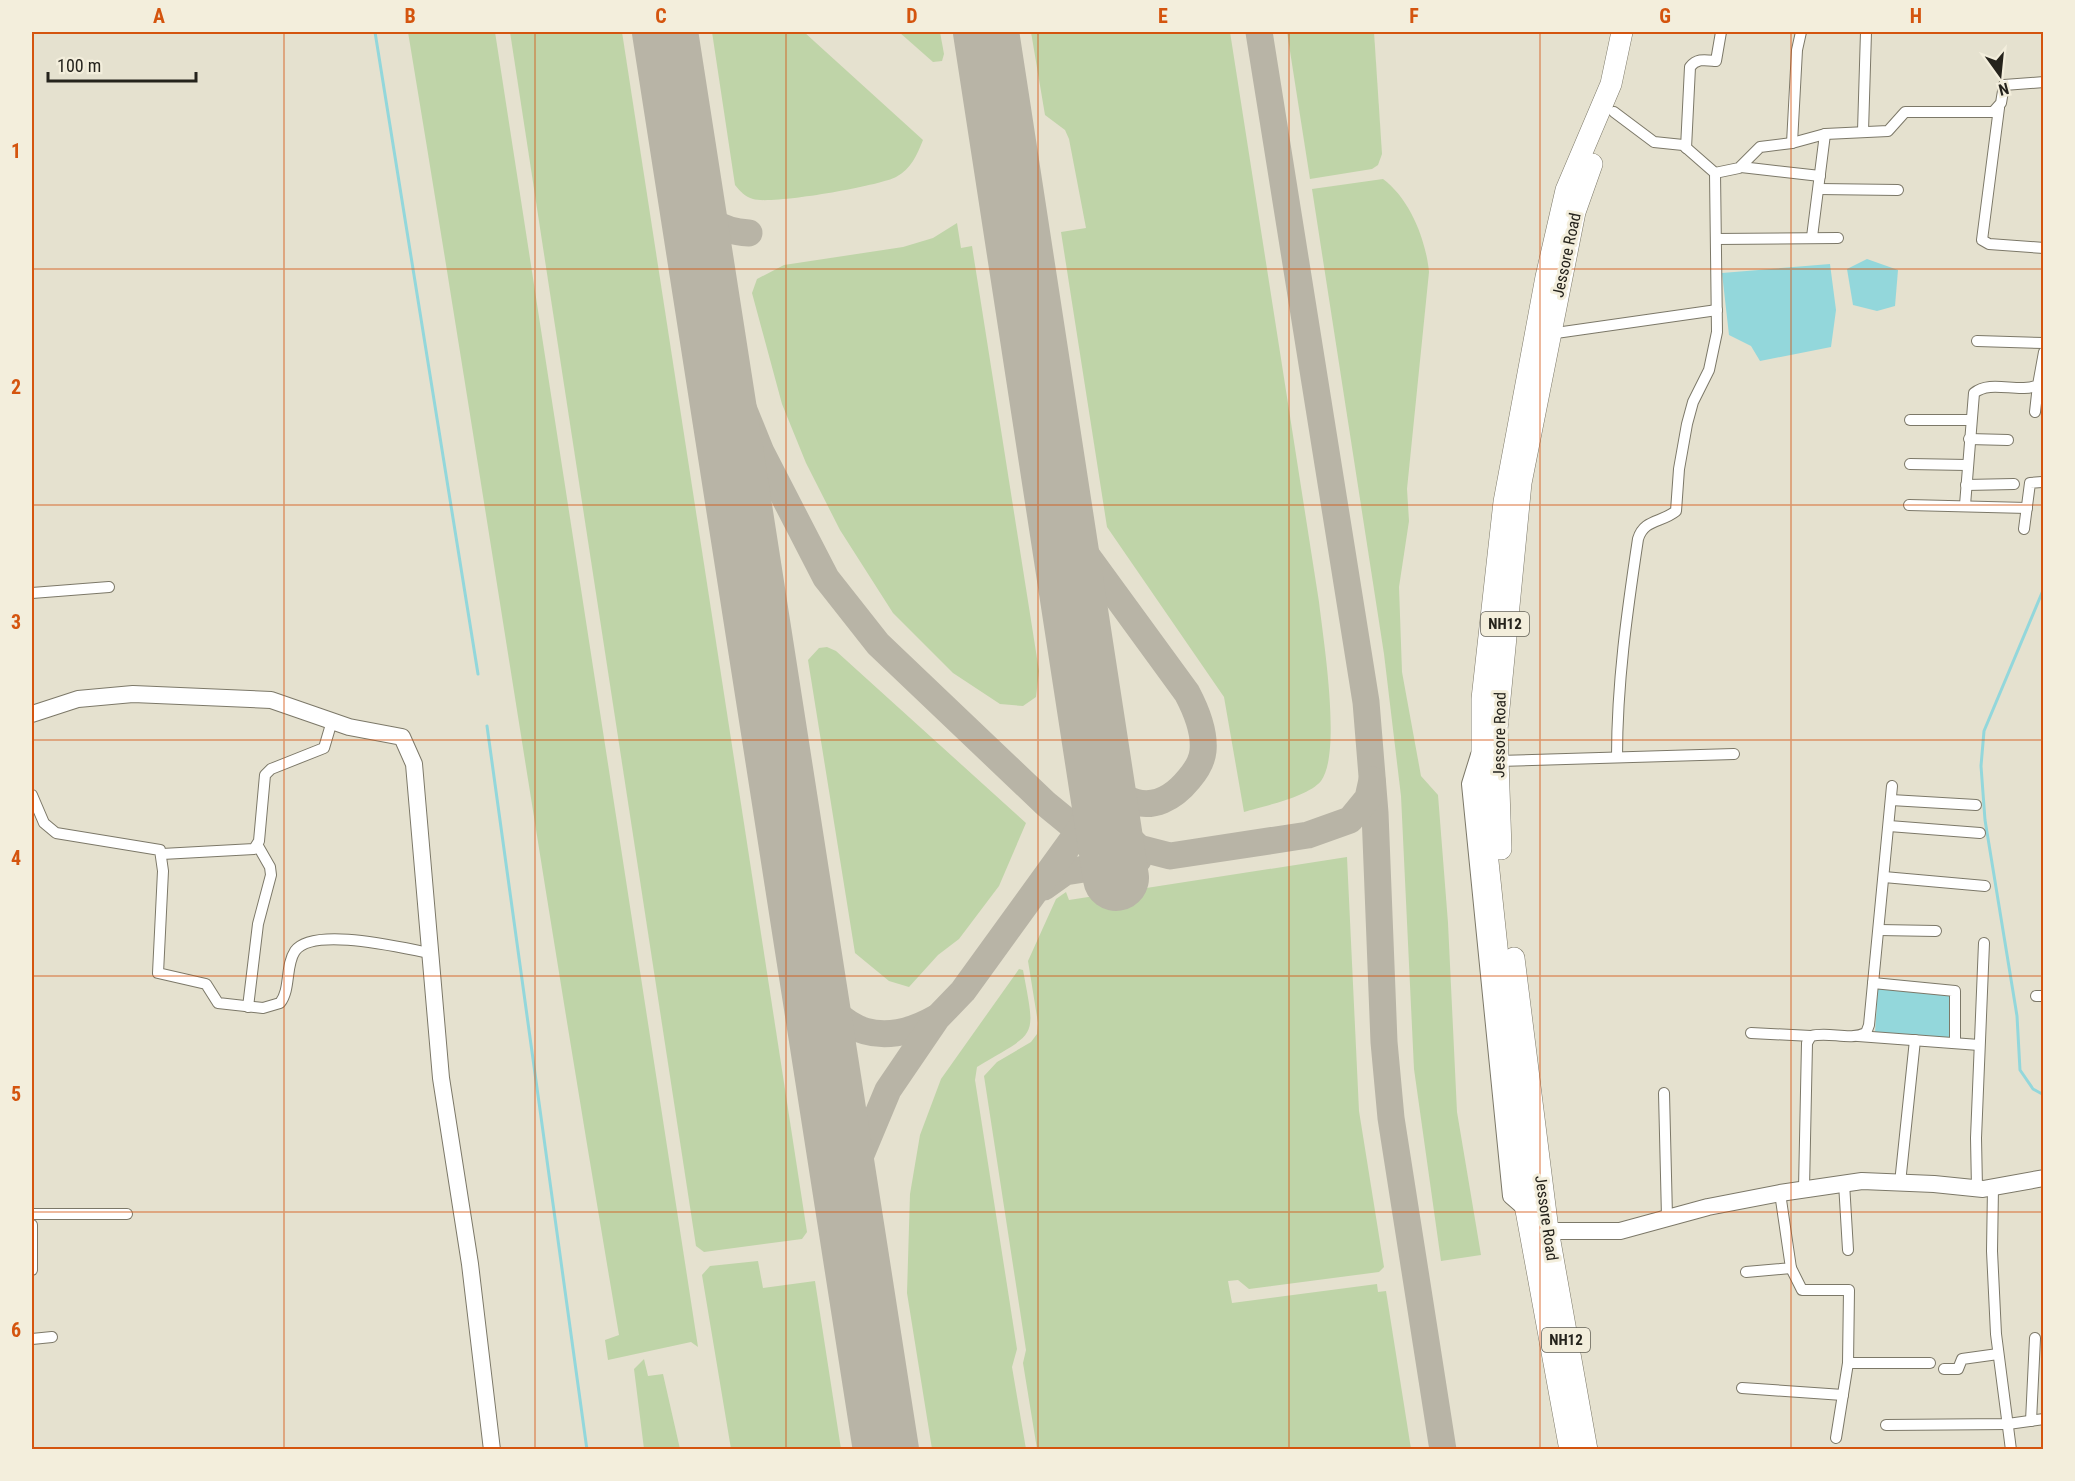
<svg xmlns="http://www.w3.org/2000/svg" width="2075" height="1481" font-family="'Roboto Condensed',sans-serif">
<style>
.green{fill:#bfd4a8}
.water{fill:#93d7db}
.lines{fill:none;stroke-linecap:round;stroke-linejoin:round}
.stream{stroke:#93d7db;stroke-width:3}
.taxiway{stroke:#b8b4a6;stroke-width:27}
.runway{stroke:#b8b4a6;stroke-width:66}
.street-casing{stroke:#7c7868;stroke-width:12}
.secondary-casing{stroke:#7c7868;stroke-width:18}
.highway-casing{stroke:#7c7868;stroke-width:22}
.street{stroke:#fff;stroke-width:10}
.secondary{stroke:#fff;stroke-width:16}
.highway{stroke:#fff;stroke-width:21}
.grid{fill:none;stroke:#d4540e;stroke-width:1.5;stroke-opacity:0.55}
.labels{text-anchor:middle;stroke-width:6;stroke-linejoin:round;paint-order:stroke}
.shield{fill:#f3eedc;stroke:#636056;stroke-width:1.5}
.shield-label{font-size:15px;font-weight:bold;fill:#25231c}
.street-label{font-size:16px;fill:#25231c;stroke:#f3eedc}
.neatline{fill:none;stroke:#d4540e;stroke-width:2}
.grid-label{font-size:20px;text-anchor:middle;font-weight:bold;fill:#d4540e}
</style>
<rect width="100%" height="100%" fill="#e5e1cf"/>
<g class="green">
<path d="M408,32H495L698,1347L691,1342L608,1360L605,1340L619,1335C545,901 480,466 408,32Z"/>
<polygon points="510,32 622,32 807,1232 802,1239 704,1252 696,1246"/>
<path d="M712,32H804L923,140C917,155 911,169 896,177C879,186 771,205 753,199C745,197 740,191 735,185Z"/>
<polygon points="899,32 940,32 944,54 942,61 933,62"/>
<path d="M1031,32H1230L1319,602C1323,638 1342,753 1321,781C1308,797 1264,806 1244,812L1224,697L1107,527L1061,232L1086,228L1069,139L1065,130L1045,115Z"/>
<polygon points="1287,32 1374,32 1382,154 1378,165 1372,169 1310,179"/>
<path d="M1383,179C1410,199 1426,240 1429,272L1407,489L1409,521L1399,587L1402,672L1421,776L1438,795L1448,923L1457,1112L1481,1255L1441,1261L1414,1069L1401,796L1384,654L1312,189Z"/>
<polygon points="957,223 961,248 972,246 1039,671 1036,697 1023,706 1000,704 953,673 893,613 840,530 806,463 782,404 752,293 757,279 784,265 903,247 933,238"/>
<polygon points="827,647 836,651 1026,823 999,886 959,939 938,955 909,987 889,981 855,953 808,660 819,648"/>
<polygon points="1347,857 1359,1111 1384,1267 1379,1272 1249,1289 1238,1280 1228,1281 1232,1303 1377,1284 1378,1292 1386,1291 1411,1449 1037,1449 1023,1363 1026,1350 984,1076 997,1062 1031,1042 1037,1034 1038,1023 1028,961 1056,899 1066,892 1069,900"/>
<path d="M1019,969L1023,970C1036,1041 1038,1030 977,1067L975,1080L1017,1349L1012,1367L1026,1449H932L907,1293L910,1194L920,1135L941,1079Z"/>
<polygon points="758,1261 763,1288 815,1281 841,1449 731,1449 702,1275 710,1266"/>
<polygon points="644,1359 648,1376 663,1374 680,1449 644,1449 634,1369"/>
</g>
<g class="water">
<polygon points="1867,259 1898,270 1895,306 1877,311 1853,305 1847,269"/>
<polygon points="1830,264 1836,310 1831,347 1760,361 1751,346 1729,335 1722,273"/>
<polygon points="1878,987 1951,992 1949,1040 1875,1033"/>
</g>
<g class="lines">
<g class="stream">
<polyline points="375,32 478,674"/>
<polyline points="2044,588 1984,731 1981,766 1985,820 2017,1016 2020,1070 2033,1089 2044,1095"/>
<polyline points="487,726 587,1450"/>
</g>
<g class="taxiway">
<polyline points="1259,32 1366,702 1375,813 1384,1042 1391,1118 1443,1450"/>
<path d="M690,190C703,218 717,231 749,233"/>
<polyline points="708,303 733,383 761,452 826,578 878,644 1046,804 1107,854 1138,860"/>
<path d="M1052,469L1063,517L1082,549L1187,693C1196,710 1205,731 1203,751C1202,761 1195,772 1189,779C1155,821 1112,806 1096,758"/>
<polyline points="1100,778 1114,824 1139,848 1170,856 1308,835 1350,820 1368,798 1372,780"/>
<polyline points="1044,887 1065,872 1129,862"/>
<path d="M814,982C841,1035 883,1048 936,1018"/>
<path d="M852,1225L854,1183L860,1157L888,1090L937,1018L963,991L1081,828C1092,804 1095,781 1095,754"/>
</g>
<g class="runway">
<polyline points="665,32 886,1450"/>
<polyline points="986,32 1116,878"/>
</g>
<g class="street-casing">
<g id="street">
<polyline points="1999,108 1982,240 1989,244 2044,248"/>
<path d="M1614,112L1654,142L1683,145L1715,173L1717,332L1709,370L1693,402L1687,424L1679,469L1676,511C1661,523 1644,519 1638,539C1627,612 1617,683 1617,757"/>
<polyline points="1863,131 1866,32"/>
<polyline points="1792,143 1797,50 1801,32"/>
<path d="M1686,148L1690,67C1697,58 1705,60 1716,61L1721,32"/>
<polyline points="1741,167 1820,176"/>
<polyline points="1715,173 1739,168 1760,147 1792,143 1825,134 1888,131 1905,112 1993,112 2001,103 2004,85 2044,82"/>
<polyline points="1819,189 1898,190"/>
<polyline points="1812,237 1825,134"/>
<polyline points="1716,239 1838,238"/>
<polyline points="1549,334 1717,310"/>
<polyline points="1977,341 2044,343"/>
<polyline points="2035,412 2038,385"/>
<polyline points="1910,420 1970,420"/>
<polyline points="1969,439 2008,440"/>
<polyline points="1910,464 1967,465"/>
<polyline points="1966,485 2014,484"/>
<polyline points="1909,505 2027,508"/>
<path d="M1965,505L1974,393C1991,379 2019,394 2038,385L2044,352"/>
<polyline points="2024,529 2030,483 2042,482"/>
<polyline points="32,593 109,587"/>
<polyline points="1498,761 1734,754"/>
<path d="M32,795L44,823L56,833L160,850L163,871L158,973L206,984L218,1003L263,1008L280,1003C291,989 285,966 295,951C313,926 402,948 430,953"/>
<polyline points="1891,800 1976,805"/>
<polyline points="1889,826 1980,833"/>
<polyline points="162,854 254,849 259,841 265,775 271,769 324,748 332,721"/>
<polyline points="1884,877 1985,886"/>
<polyline points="1879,930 1936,931"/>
<polyline points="1873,983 1955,991 1955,1043"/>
<polyline points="2036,996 2044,996"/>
<polyline points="248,1007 258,924 271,875 270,867 258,846"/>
<polyline points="1751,1033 1811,1036"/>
<polyline points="1858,1036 1979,1045"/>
<polyline points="1664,1093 1667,1217"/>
<polyline points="1844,1183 1848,1250"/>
<polyline points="1900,1183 1915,1040"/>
<polyline points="1993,1187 1992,1251 1996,1334 2011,1450"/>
<path d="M1804,1188L1807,1043L1811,1036C1829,1031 1849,1041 1866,1033L1869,1025L1892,786"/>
<polyline points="1977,1188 1976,1138 1984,943"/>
<polyline points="32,1214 127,1214"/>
<polyline points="32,1225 32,1270"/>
<polyline points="1791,1268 1802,1290 1849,1290 1848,1363 1836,1438"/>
<polyline points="1746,1272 1791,1268 1780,1193"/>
<polyline points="32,1339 52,1337"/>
<polyline points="1848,1363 1930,1363"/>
<polyline points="1944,1369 1958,1369 1962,1359 1998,1354"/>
<polyline points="1742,1388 1843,1395"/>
<polyline points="2031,1421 2035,1338"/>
<polyline points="1886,1425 2008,1424 2044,1419"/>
</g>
</g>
<g class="secondary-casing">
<g id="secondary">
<polyline points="32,714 78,699 133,694 271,700 349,727 402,737 414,764 441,1078 470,1264 492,1450"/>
<polyline points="1479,755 1470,784 1511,1196 1526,1209"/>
<polyline points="1538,1231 1620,1231 1708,1207 1780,1193 1862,1181 1934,1184 1983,1189 2044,1178"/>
</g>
</g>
<g class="highway-casing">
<g id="highway">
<polyline points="1501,849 1497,729 1521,483 1575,212 1592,164"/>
<polyline points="1514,958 1548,1230 1587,1450"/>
<polyline points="1570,1450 1523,1194 1487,852 1482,792 1482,699 1504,502 1546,277 1566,190 1611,84 1622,32"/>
</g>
</g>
<use href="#street" class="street"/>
<use href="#secondary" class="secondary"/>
<use href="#highway" class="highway"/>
</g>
<path class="grid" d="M284,32V1450M535,32V1450M786,32V1450M1038,32V1450M1289,32V1450M1540,32V1450M1791,32V1450M32,269H2044M32,505H2044M32,740H2044M32,976H2044M32,1212H2044"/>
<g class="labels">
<g class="shield">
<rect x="1481" y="612" width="48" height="24" rx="4.5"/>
<rect x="1542" y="1328" width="48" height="24" rx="4.5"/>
</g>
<g class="shield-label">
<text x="1505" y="629">NH12</text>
<text x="1566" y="1345">NH12</text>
</g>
<g class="street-label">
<text transform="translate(1566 255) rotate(-78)" y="6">Jessore Road</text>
<text transform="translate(1499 735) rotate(-89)" y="6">Jessore Road</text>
<text transform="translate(1547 1218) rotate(82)" y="6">Jessore Road</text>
</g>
</g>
<rect width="2075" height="1481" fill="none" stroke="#f3eedc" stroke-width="66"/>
<g transform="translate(2000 75) rotate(165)" stroke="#f3eedc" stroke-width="4.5" paint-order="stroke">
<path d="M0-4.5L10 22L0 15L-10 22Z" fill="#25231c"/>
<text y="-9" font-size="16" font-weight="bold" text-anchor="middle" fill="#25231c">N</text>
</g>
<path d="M48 72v9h148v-9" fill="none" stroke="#25231c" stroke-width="3"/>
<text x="57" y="72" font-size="18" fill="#25231c" stroke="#f3eedc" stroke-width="4.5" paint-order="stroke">100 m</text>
<rect x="33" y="33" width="2009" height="1415" class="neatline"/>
<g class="grid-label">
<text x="159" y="23">A</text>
<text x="410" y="23">B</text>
<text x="661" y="23">C</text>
<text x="912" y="23">D</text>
<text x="1163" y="23">E</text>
<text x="1414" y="23">F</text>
<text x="1665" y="23">G</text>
<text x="1916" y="23">H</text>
<text x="16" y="158">1</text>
<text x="16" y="394">2</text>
<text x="16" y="629">3</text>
<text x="16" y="865">4</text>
<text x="16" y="1101">5</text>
<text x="16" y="1337">6</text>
</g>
</svg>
